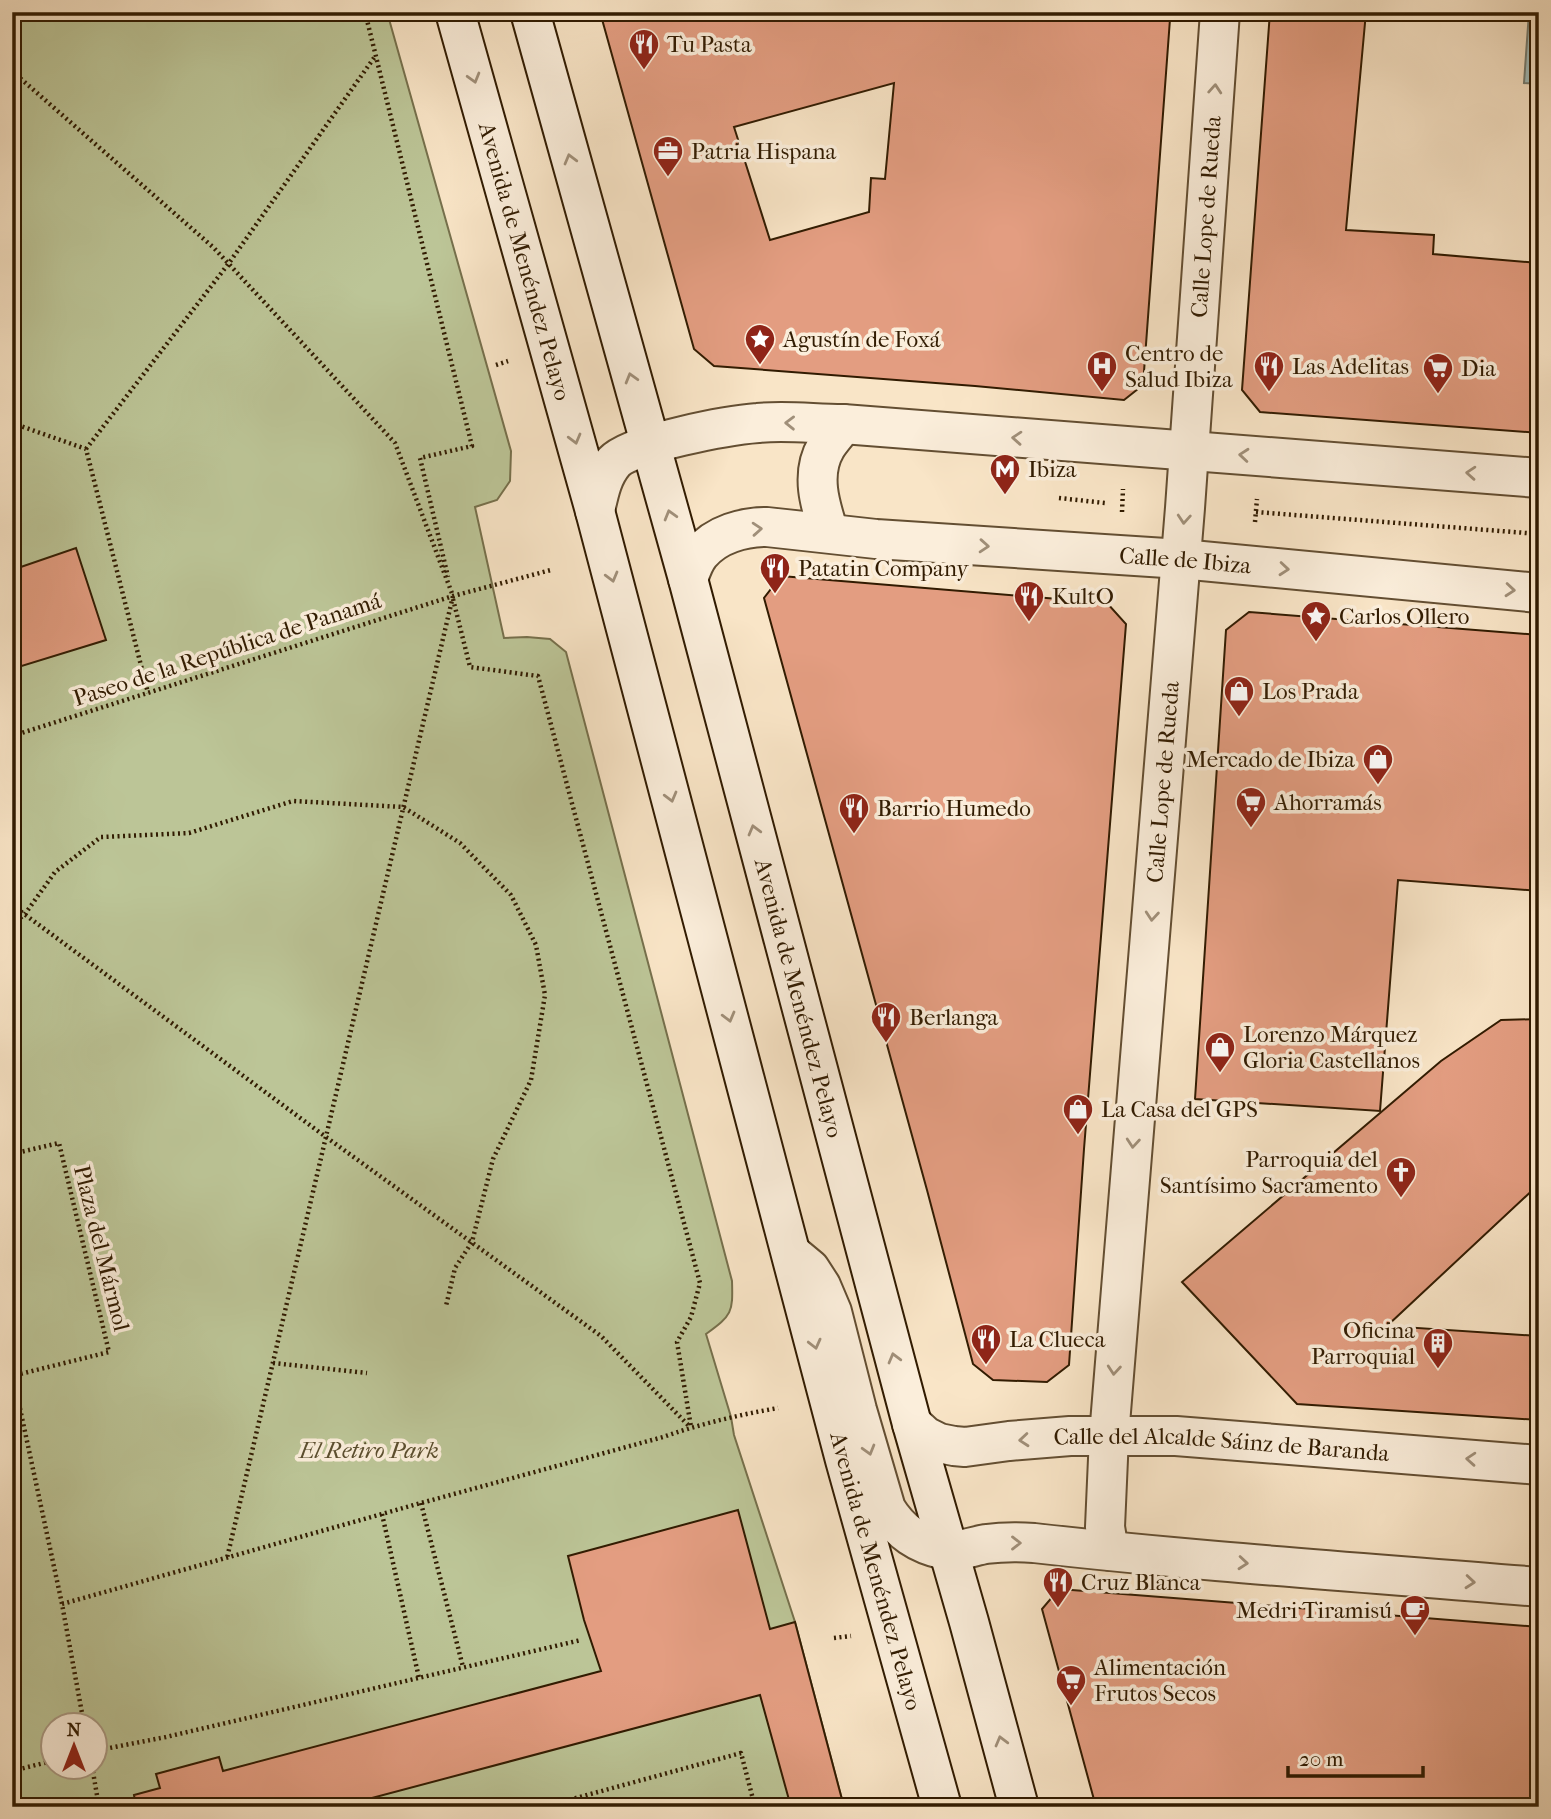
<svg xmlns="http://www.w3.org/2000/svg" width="1551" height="1819" font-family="'IM FELL French Canon',serif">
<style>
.green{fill:#bcc597;stroke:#76704c;stroke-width:2;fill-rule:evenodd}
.water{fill:#a0bdbc;stroke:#747c71;stroke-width:2}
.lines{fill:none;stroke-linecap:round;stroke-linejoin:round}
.shore{stroke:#686c5e;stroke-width:2}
.building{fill:#e39d81;stroke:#311b01;stroke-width:2;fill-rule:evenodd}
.minor-casing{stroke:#634e32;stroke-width:42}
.secondary-casing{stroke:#311b01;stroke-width:42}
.path{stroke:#311b01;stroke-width:4.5;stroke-dasharray:2 3.5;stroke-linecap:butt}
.minor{stroke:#fbeedb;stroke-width:38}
.secondary{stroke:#fbeedb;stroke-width:38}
.oneway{stroke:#a08f79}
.labels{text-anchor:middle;stroke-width:7;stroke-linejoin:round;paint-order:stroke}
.poi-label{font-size:23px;fill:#311b01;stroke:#fbeedb;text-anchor:start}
.street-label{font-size:23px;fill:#311b01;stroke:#fbeedb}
.park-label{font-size:23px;font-style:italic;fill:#5b4e2e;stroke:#fbeedb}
</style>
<rect width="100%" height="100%" fill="#f9e5c7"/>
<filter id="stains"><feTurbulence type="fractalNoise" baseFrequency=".00286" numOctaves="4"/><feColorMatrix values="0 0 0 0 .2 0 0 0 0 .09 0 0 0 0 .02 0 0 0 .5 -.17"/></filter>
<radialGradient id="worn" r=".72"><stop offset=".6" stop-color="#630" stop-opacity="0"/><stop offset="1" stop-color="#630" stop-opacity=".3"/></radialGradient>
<path class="green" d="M12,12H387L511,451L510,481L497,500L475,507L504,638L527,637L550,639L566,652L732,1281C733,1313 732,1315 706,1334L731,1417L734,1435L795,1622L844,1807H12ZM52,1724H94V1766H52Z"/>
<polygon class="water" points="1529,12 1539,12 1539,84 1524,83"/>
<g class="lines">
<polyline class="shore" points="1535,12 1532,74 1534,77 1539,77"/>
</g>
<g class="building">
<path d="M600,12H1078L1170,19L1143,385L1124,400L975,386L714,366L694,349ZM894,83L885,179L871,178L869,212L770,240L734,127Z"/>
<polygon points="1270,12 1366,12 1346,230 1434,235 1433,254 1539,263 1539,433 1260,412 1242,390"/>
<polygon points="76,548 106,640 12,669 12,570"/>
<polygon points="781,576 1107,603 1126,624 1084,1149 1069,1365 1047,1382 993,1380 973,1364 927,1190 764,598"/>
<polygon points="1249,612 1539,635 1539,891 1398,880 1380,1111 1195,1099 1226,630"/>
<polygon points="1539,1019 1539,1184 1387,1326 1539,1336 1539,1420 1297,1404 1182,1282 1441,1061 1501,1020"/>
<polygon points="738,1510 770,1629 795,1622 844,1807 791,1807 760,1695 338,1807 136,1807 134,1795 160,1788 156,1774 219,1757 223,1771 601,1671 584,1620 568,1556"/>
<polygon points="1059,1589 1539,1627 1539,1807 1096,1807 1042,1609"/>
</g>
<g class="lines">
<g class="minor-casing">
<g id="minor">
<path d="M595,511C599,493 602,476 614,462C631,443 730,425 758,423C786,420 815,424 843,424L1539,478"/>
<path d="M829,533C820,505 810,474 826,447C831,439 838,432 843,424"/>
<path id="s1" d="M688,579C691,571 694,561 700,554C716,534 744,527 767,527L876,539L1181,559L1539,593"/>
<path d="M792,1254L810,1269L821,1286L832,1312L857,1410L886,1509C900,1532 918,1544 945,1550C958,1553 973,1546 986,1544C1002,1542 1019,1542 1034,1543C1202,1562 1371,1573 1539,1587"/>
<path id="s2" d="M912,1424L925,1436L939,1443L954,1446L965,1447L1009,1441L1070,1436H1176L1539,1465"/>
<path id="s3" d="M1111,1551L1107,1539L1105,1527L1109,1436L1185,508L1220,12"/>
</g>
</g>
<g class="secondary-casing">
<g id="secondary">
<path id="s4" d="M455,12L595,511L845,1460L942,1807"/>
<path id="s5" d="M530,12L688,579L912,1424L969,1622L1019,1807"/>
</g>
</g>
<g class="path">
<polyline points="365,12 472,446 420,458 448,577"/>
<polyline points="12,71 214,248 395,443 453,596 227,1558"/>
<polyline points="496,365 508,361"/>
<polyline points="12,423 86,449 148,693"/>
<polyline points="86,449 229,263 376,55"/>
<polyline points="1059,498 1105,503"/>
<polyline points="1122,512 1123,489"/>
<polyline points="1256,512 1539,534"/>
<polyline points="1255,522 1257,499"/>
<polyline points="453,599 470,667 538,676 700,1283 691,1317 677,1342 691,1427"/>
<polyline points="12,736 453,596 551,570"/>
<polyline points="12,905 326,1137 601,1336 690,1427"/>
<polyline points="12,925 25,914 55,872 101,837 189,833 293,801 403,807 460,843 511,895 536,945 545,995 531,1080 493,1159 472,1242 455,1268 446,1306"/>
<polyline points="12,1154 59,1143 109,1352 12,1376"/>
<polyline points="273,1363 367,1373"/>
<polyline points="13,1376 62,1604 84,1724"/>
<polyline points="421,1503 463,1667"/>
<polyline points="382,1514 419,1678"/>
<path d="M62,1604L421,1503L663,1437C700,1424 738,1415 778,1408"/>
<polyline points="834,1638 851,1636"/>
<polyline points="94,1751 166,1737 581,1640"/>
<polyline points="92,1766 99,1807"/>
<polyline points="12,1771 52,1761"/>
<polyline points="543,1807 741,1753 755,1807"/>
</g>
<use href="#minor" class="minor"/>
<use href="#secondary" class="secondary"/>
</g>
<defs><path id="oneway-chevron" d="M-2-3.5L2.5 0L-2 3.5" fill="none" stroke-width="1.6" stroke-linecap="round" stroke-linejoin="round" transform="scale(1.75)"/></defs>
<g class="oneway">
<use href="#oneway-chevron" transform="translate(474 78) rotate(74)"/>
<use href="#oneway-chevron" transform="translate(1215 89) rotate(-86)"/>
<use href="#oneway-chevron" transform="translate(570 159) rotate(-105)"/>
<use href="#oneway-chevron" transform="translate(631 378) rotate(-106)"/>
<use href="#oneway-chevron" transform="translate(790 423) rotate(-179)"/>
<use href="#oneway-chevron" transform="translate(1017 438) rotate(-176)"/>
<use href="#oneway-chevron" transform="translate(575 439) rotate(75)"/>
<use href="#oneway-chevron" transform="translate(1244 455) rotate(-175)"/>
<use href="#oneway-chevron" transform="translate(1471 473) rotate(-176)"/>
<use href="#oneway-chevron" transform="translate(670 515) rotate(-106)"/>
<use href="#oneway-chevron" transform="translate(1184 519) rotate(94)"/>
<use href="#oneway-chevron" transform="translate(757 529) rotate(-4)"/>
<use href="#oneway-chevron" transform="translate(984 546) rotate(4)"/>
<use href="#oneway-chevron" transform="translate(1284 569) rotate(5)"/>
<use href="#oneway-chevron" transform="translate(612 577) rotate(75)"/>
<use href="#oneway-chevron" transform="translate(1510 590) rotate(5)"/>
<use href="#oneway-chevron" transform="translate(671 797) rotate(75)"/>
<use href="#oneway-chevron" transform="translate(754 830) rotate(-105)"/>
<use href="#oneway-chevron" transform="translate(1152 916) rotate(95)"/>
<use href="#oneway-chevron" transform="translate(729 1017) rotate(75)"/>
<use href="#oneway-chevron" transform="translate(1133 1143) rotate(95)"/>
<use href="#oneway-chevron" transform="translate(815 1344) rotate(76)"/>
<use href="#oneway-chevron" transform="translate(894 1358) rotate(-105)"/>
<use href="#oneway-chevron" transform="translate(1114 1370) rotate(95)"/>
<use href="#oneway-chevron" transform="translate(1024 1440) rotate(175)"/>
<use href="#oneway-chevron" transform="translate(869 1450) rotate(74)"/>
<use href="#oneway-chevron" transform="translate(1471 1459) rotate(-176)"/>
<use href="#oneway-chevron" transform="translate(1016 1543)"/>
<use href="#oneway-chevron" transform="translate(1243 1563) rotate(5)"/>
<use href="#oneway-chevron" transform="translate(1470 1582) rotate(5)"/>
<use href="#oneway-chevron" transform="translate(1001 1741) rotate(-105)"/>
</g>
<defs>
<g id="restaurant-pin" transform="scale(1.575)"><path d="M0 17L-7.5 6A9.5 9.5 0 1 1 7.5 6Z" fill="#8f2418" stroke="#fbeedb"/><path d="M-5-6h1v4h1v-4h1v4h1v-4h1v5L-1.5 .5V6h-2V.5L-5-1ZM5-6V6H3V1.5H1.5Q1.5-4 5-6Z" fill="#fff"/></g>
<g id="office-pin" transform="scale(1.575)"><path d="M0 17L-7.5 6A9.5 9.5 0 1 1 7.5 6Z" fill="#8f2418" stroke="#fbeedb"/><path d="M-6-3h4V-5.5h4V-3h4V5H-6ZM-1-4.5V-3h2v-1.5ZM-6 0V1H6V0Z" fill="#fff"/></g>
<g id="sight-pin" transform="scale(1.575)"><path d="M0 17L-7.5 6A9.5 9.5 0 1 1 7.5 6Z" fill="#8f2418" stroke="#fbeedb"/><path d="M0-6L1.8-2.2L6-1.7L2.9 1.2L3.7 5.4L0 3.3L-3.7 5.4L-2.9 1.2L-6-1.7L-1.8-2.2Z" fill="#fff"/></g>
<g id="hospital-pin" transform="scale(1.575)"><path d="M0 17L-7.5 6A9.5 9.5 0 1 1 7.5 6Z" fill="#8f2418" stroke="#fbeedb"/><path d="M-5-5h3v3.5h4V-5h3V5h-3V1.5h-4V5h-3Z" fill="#fff"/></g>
<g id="supermarket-pin" transform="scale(1.575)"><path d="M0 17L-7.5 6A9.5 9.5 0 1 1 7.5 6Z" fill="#8f2418" stroke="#fbeedb"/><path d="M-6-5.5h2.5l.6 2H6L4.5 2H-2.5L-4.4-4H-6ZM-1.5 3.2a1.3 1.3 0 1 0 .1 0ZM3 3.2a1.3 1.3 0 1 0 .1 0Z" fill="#fff"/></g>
<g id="metro-pin" transform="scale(1.575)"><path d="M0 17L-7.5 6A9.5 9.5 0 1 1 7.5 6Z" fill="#8f2418" stroke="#fbeedb"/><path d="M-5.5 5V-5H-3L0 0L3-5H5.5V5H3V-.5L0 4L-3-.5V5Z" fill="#fff"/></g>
<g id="shop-pin" transform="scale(1.575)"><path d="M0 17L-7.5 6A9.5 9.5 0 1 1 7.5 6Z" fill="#8f2418" stroke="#fbeedb"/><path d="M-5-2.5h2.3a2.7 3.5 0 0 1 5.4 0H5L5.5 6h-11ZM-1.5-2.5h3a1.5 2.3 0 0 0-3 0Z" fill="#fff"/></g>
<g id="church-pin" transform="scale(1.575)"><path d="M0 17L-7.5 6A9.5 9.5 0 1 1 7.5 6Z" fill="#8f2418" stroke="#fbeedb"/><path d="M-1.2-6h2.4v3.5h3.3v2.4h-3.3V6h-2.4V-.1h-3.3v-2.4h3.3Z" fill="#fff"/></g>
<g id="building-pin" transform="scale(1.575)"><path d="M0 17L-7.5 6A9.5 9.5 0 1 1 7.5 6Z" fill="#8f2418" stroke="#fbeedb"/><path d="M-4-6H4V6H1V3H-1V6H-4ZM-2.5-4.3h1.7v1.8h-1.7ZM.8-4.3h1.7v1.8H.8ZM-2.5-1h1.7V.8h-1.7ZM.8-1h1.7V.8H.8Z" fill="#fff"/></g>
<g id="cafe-pin" transform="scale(1.575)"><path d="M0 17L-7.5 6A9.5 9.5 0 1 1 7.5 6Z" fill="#8f2418" stroke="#fbeedb"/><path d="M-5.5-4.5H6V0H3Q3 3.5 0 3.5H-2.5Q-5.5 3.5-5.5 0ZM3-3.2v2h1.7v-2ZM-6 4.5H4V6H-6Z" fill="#fff"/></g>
</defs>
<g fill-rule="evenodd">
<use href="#restaurant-pin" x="644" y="44"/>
<use href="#office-pin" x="668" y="151"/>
<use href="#sight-pin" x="760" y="339"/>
<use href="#hospital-pin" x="1102" y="366"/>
<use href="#restaurant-pin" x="1269" y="366"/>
<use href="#supermarket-pin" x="1438" y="368"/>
<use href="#metro-pin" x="1005" y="469"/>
<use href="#restaurant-pin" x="775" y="568"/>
<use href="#restaurant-pin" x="1029" y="596"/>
<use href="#sight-pin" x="1316" y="616"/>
<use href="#shop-pin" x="1239" y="691"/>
<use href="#shop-pin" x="1378" y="759"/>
<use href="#supermarket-pin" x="1251" y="802"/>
<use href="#restaurant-pin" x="854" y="808"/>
<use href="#restaurant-pin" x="886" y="1017"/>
<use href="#shop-pin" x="1220" y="1047"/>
<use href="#shop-pin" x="1078" y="1109"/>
<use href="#church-pin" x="1401" y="1172"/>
<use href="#restaurant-pin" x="986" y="1339"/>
<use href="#building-pin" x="1438" y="1343"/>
<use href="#restaurant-pin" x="1058" y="1582"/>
<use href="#cafe-pin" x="1415" y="1610"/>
<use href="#supermarket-pin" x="1071" y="1680"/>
</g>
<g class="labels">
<g class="poi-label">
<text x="667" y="52">Tu Pasta</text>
<text x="691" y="159">Patria Hispana</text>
<text x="783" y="347">Agustín de Foxá</text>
<text x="1125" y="361">Centro de<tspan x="1125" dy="26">Salud Ibiza</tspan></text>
<text x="1292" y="374">Las Adelitas</text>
<text x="1461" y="376">Dia</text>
<text x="1028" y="477">Ibiza</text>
<text x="798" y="576">Patatin Company</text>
<text x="1052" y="604">KultO</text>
<text x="1339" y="624">Carlos Ollero</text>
<text x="1262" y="699">Los Prada</text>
<text x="1355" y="767" text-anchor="end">Mercado de Ibiza</text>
<text x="1274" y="810">Ahorramás</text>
<text x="877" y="816">Barrio Humedo</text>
<text x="909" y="1025">Berlanga</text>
<text x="1243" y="1042">Lorenzo Márquez<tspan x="1243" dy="26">Gloria Castellanos</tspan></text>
<text x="1101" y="1117">La Casa del GPS</text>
<text x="1378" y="1167" text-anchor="end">Parroquia del<tspan x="1378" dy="26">Santísimo Sacramento</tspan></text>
<text x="1415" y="1338" text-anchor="end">Oficina<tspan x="1415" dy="26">Parroquial</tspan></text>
<text x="1009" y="1347">La Clueca</text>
<text x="1081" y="1590">Cruz Blanca</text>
<text x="1392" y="1618" text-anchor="end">Medri Tiramisú</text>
<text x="1094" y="1675">Alimentación<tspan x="1094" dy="26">Frutos Secos</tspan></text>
</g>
<g class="street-label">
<text dy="8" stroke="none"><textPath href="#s3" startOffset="1339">Calle Lope de Rueda</textPath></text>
<text dy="8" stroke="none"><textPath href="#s4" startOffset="259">Avenida de Menéndez Pelayo</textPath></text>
<text dy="8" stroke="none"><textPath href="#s1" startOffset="522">Calle de Ibiza</textPath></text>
<text transform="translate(227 649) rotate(-18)" y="8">Paseo de la República de Panamá</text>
<text dy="8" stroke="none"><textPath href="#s3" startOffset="772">Calle Lope de Rueda</textPath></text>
<text dy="8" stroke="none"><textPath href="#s5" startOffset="1022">Avenida de Menéndez Pelayo</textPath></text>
<text transform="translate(102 1248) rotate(76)" y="8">Plaza del Mármol</text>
<text dy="8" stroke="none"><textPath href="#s2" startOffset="317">Calle del Alcalde Sáinz de Baranda</textPath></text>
<text dy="8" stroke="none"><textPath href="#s4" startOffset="1615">Avenida de Menéndez Pelayo</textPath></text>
</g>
<g class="park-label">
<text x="369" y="1458">El Retiro Park</text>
</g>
</g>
<rect width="1551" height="1819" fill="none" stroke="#f9e5c7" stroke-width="42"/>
<rect x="14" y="14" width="1523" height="1791" fill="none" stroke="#311b01" stroke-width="3.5"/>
<rect x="21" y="21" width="1509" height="1777" fill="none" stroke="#311b01" stroke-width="2"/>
<g transform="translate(74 1746)"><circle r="33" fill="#fbeedb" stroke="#aa9a84" stroke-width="2"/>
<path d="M0-5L12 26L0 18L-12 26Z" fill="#8f2418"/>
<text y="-10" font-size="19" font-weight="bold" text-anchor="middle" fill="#311b01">N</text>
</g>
<path d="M1288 1766v10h135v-10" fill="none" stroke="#311b01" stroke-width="3.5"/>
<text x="1299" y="1766" font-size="21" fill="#311b01" stroke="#fbeedb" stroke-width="5" paint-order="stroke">20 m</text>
<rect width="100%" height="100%" filter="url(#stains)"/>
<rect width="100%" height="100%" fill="url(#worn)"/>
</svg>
